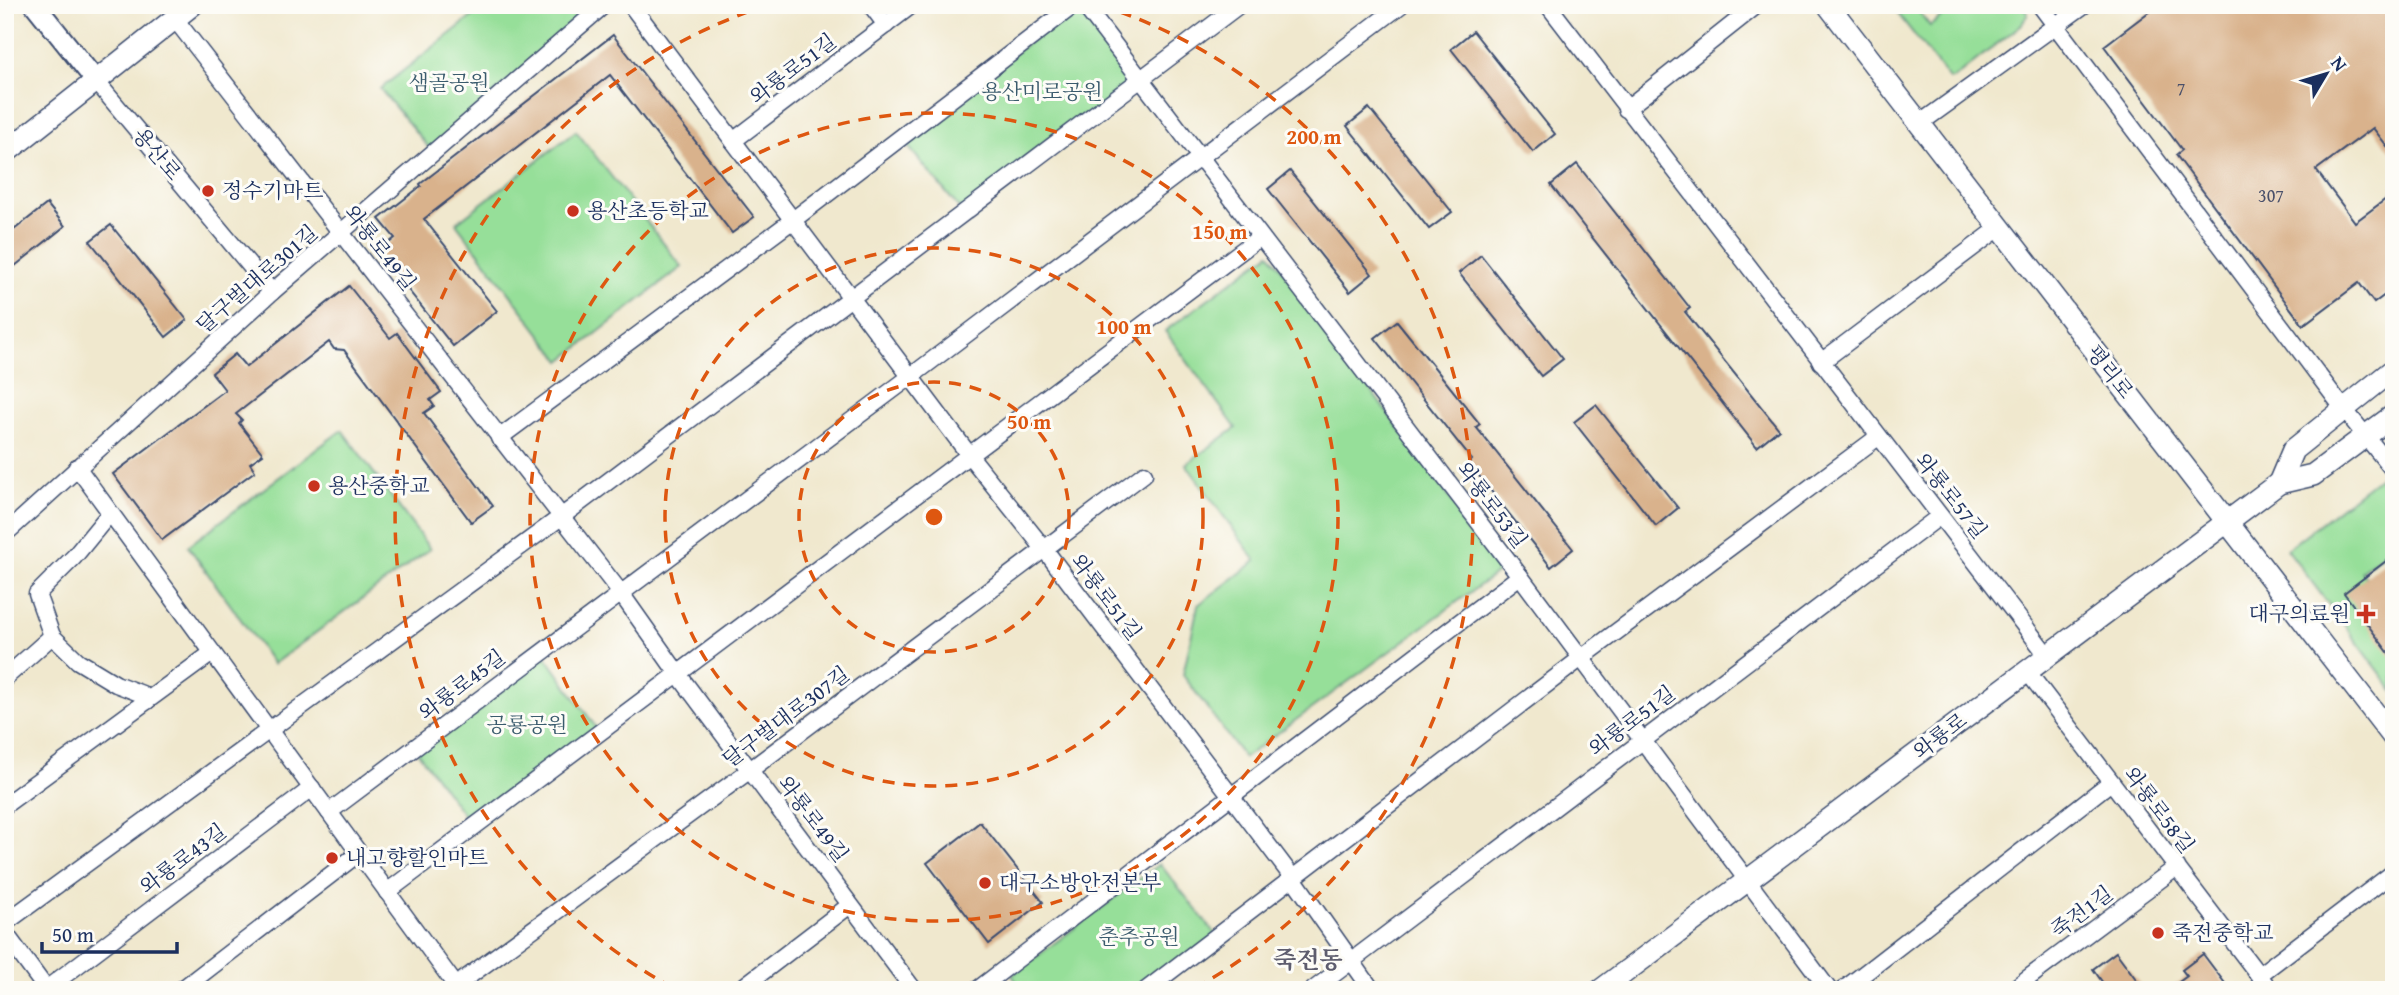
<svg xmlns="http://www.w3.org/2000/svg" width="2399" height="995" font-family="'Gentium Book Plus','Noto Serif KR',serif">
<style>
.green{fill:#96df99;stroke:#58877c;stroke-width:2}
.building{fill:#d9b28c}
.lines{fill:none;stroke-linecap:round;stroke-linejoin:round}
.minor-casing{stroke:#3b4b6f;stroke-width:19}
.tertiary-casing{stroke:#3b4b6f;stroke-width:23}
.secondary-casing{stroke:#3b4b6f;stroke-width:24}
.minor{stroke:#fff;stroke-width:16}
.tertiary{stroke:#fff;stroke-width:19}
.secondary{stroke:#fff;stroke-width:21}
.ring{fill:none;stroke:#de5710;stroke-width:3.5;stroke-dasharray:12 9}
.poi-dot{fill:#c8321e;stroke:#fdfcf7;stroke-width:2.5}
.labels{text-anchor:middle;stroke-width:6;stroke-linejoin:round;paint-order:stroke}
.number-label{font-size:18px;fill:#4a506a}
.street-label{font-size:21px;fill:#1b2f5e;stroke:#fdfcf7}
.park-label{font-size:21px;fill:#3a5b6d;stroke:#fdfcf7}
.poi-label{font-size:21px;fill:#1b2f5e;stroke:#fdfcf7;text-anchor:start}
.quarter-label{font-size:24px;font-weight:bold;fill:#5e5d6e;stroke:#fdfcf7}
.centre{fill:#de5710;stroke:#fdfcf7;stroke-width:3.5}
.ring-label{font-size:21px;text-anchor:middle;font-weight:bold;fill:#de5710;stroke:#fdfcf7;stroke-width:6;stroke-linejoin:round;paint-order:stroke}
</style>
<rect width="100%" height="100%" fill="#fdfcf7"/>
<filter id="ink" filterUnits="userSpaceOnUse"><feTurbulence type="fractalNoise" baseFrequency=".0143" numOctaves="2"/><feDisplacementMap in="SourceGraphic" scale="14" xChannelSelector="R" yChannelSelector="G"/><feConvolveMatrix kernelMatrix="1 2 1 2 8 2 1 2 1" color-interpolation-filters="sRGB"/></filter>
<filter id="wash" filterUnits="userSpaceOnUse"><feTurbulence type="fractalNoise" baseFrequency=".00686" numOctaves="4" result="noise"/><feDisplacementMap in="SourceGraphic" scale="28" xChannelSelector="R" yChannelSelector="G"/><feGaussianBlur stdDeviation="1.57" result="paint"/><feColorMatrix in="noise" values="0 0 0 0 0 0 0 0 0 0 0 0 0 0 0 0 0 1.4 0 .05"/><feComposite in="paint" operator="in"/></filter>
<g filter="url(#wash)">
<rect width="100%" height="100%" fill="#f0e8ce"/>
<g class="green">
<polygon points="487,5 598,5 430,149 380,89"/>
<polygon points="1891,5 1914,5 1930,26 1956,5 2023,5 2028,14 2022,24 1953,79 1949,79"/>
<polygon points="1076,6 1134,83 963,213 902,139"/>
<polygon points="576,131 682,267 561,361 456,223"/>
<polygon points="1270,253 1502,569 1244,758 1183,675 1198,605 1256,561 1186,464 1236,428 1165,331"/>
<polygon points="342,430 430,549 273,664 188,546"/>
<polygon points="2386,472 2394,481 2394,546 2361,571 2394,617 2394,691 2287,549"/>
<polygon points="542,651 600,733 473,828 414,747"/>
<polygon points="1160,864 1217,936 1146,990 1022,990 1012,975"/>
</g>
<g id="blocks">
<g class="building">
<polygon points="2158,5 2394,5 2394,155 2373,128 2316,170 2355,222 2394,193 2394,288 2374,303 2359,283 2303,325 2176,155 2182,150 2104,46"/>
<polygon points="1473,31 1555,134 1533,152 1451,49"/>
<polygon points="613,35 754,217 732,233 610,75 424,219 497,311 453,346 378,252 395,238 379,219 421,186 420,184"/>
<polygon points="1369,108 1452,212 1429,229 1347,126"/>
<polygon points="1577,164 1690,308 1685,312 1779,429 1757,447 1551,185"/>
<polygon points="1290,171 1372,274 1350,292 1268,189"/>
<polygon points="47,204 65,226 5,274 5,237"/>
<polygon points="111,225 187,320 166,337 90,241"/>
<polygon points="1481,255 1563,359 1541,376 1459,273"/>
<polygon points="349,286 390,338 397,333 441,392 430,400 434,406 424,413 493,506 471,522 344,350 334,349 329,342 236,414 242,420 239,423 263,454 250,463 255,471 162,540 113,474 225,390 212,373 235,354 246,367"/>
<polygon points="1397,321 1480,424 1476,427 1573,549 1551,567 1469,463 1472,460 1375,338"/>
<polygon points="1596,405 1678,508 1656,526 1574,422"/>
<polygon points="2394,555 2394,660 2344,593"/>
<polygon points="980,822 1043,902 989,944 927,863"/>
<polygon points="2116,952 2144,990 2108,990 2093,969"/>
<polygon points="2203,954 2230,990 2168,990 2187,976 2182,970"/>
</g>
</g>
</g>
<g filter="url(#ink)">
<use href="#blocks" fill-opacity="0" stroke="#3b4b6f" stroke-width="2"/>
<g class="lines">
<g class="minor-casing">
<g id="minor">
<polyline points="631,5 970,456 1045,550 1293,878 1372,990"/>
<polyline points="871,5 886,25"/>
<polyline points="1084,5 1520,576 1829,990"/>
<polyline points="1548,5 2047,655"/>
<polyline points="2040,5 2343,408 2394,471"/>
<polyline points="175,19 620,592 678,674 914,990"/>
<polyline points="96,81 272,292"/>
<polyline points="1626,109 1757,5"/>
<polyline points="1919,124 2084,5"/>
<polyline points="733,141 912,5"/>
<polyline points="1821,362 1999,228"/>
<polyline points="499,438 793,220 1074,5"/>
<polyline points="77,467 459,990"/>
<polyline points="110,513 74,557 37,594 52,636 78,661 116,684 142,694 147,701"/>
<polyline points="5,534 272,292 604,5"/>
<polyline points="2027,671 2270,990"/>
<polyline points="5,678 52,636"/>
<polyline points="5,805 212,653"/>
<polyline points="329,812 910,377 1401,5"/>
<polyline points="387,892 1260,237"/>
<polyline points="5,923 561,517 1239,5"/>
<polyline points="5,933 47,990"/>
<polyline points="2259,975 2394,872"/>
<polyline points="45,990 312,788"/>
<polyline points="181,990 359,853"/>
<polyline points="450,990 750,770 1144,474"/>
<polyline points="739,990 850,905"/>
<polyline points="977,990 1520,576"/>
<polyline points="1146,990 1580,659 1878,437"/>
<polyline points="1313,990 1940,516"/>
<polyline points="1843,990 2111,782"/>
<polyline points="2012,990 2177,867"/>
</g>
</g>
<g class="tertiary-casing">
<polyline id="tertiary" points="35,5 96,81"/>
</g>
<g class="secondary-casing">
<g id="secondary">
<polyline points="1828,5 2394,738"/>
<polyline points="5,153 192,5"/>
<polyline points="2279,483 2293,450 2394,369"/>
<polyline points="1601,990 2279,483 2313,475 2394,415"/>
</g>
</g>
<use href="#minor" class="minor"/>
<use href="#tertiary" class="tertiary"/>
<use href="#secondary" class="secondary"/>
</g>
</g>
<g class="ring">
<circle cx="934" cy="517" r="135"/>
<circle cx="934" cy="517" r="269"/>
<circle cx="934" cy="517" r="404"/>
<path d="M673 988A538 538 0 0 1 768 5M1100 5A538 538 0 0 1 1195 988"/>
</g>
<g class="poi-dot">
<circle cx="208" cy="191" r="7"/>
<circle cx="573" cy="211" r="7"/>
<circle cx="314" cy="486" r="7"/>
<path d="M2362.5 603.5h7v7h7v7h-7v7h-7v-7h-7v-7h7z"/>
<circle cx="332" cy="858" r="7"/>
<circle cx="985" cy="883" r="7"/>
<circle cx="2158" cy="933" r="7"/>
</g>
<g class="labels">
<g class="number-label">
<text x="2181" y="95">7</text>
<text x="2271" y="202">307</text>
</g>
<g class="street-label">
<text transform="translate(793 69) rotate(-37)" y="7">와룡로51길</text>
<text transform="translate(157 154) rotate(50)" y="7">용산로</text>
<text transform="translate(380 248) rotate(52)" y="7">와룡로49길</text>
<text transform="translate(257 279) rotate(-41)" y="7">달구벌대로301길</text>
<text transform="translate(2110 372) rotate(52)" y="7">평리로</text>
<text transform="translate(1951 496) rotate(52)" y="7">와룡로57길</text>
<text transform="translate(1492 505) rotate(53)" y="7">와룡로53길</text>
<text transform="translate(1106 597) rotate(53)" y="7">와룡로51길</text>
<text transform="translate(462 685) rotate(-37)" y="7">와룡로45길</text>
<text transform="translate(786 717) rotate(-37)" y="7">달구벌대로307길</text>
<text transform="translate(1632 721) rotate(-37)" y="7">와룡로51길</text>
<text transform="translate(1940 736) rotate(-37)" y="7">와룡로</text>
<text transform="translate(2159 810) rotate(53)" y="7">와룡로58길</text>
<text transform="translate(813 819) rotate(53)" y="7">와룡로49길</text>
<text transform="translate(183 859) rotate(-37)" y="7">와룡로43길</text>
<text transform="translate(2082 912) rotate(-37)" y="7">죽전1길</text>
</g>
<g class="park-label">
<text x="449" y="90">샘골공원</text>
<text x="1042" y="99">용산미로공원</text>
<text x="527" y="732">공룡공원</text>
<text x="1139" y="944">춘추공원</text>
</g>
<g class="poi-label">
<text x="222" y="198">정수기마트</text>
<text x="587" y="218">용산초등학교</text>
<text x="328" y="493">용산중학교</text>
<text x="2350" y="621" text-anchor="end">대구의료원</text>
<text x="346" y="865">내고향할인마트</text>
<text x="999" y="890">대구소방안전본부</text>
<text x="2172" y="940">죽전중학교</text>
</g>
<g class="quarter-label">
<text x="1308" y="968">죽전동</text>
</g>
</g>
<circle cx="934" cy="517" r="10" class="centre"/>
<g class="ring-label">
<text x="1314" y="144">200 m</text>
<text x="1220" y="239">150 m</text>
<text x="1124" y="334">100 m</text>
<text x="1029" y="429">50 m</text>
</g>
<rect width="2399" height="995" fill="none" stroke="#fdfcf7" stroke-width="28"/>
<g transform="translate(2326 74) rotate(52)" stroke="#fdfcf7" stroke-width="5" paint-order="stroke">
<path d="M0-5L12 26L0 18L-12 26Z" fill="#1b2f5e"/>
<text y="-10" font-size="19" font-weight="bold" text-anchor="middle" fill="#1b2f5e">N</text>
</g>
<path d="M42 942v10h135v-10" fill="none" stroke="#1b2f5e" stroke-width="3.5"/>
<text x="52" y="942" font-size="21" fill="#1b2f5e" stroke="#fdfcf7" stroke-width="5" paint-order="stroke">50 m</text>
</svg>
